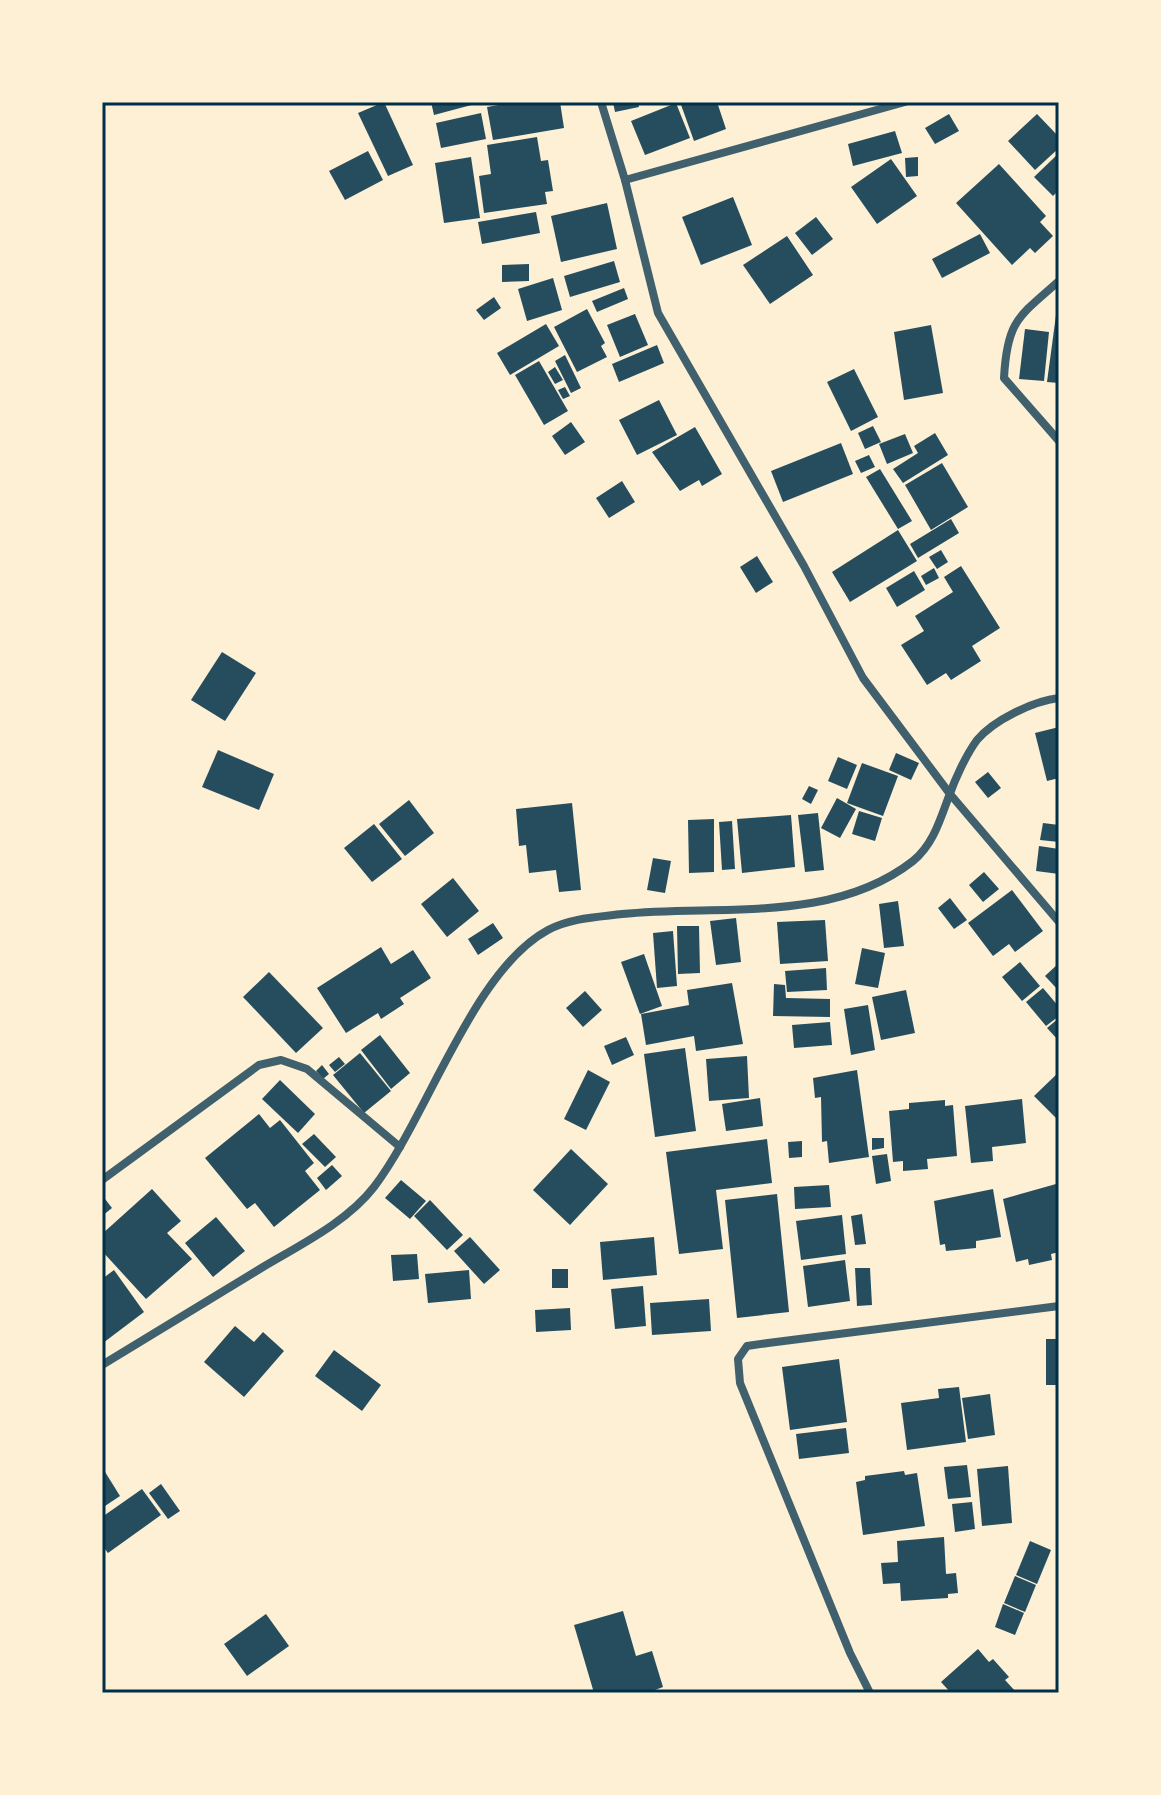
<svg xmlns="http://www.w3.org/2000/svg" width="1161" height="1795" font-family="'PT Serif',serif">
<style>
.building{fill:#264d5e}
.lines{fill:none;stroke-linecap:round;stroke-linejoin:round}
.minor{stroke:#3f606c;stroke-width:8}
.neatline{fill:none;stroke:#003049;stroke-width:3}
</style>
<rect width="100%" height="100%" fill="#fdf0d5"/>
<g class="building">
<polygon points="384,102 413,165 388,176 358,113"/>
<polygon points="431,102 479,102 479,103 434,115"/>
<polygon points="515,102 560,102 564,128 493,140 487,107"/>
<polygon points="613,102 638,102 639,107 615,112"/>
<polygon points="680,102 717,102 726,129 694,141"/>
<polygon points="676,103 690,138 645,155 631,121"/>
<polygon points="481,113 486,139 441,148 436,123"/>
<polygon points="949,114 959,131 935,144 925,128"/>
<polygon points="1037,114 1059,137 1059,148 1035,170 1008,141"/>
<polygon points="895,131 902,153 853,166 848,144"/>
<polygon points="537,137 541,161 548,160 553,191 545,192 547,204 484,213 479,176 491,174 487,145"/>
<polygon points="368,151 383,180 345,200 329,171"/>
<polygon points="1059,153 1059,190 1053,196 1034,177"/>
<polygon points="471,157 480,218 444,223 435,163"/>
<polygon points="918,157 918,176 906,177 905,158"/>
<polygon points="891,159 917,196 877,224 851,187"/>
<polygon points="999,164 1046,216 1040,222 1053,236 1035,253 1030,248 1012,265 956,203"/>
<polygon points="733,197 752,245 701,265 682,217"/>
<polygon points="607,203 617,249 561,262 551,216"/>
<polygon points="536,212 540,233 482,244 478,222"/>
<polygon points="816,217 833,239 812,255 795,233"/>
<polygon points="980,234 990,253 942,278 932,259"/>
<polygon points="787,236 813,275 770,304 743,265"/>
<polygon points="614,261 620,282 570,297 564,276"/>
<polygon points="529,264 529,281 502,282 502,265"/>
<polygon points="553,278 562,310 527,321 518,289"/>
<polygon points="624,288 628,299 597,312 592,301"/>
<polygon points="494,297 501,308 484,320 476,310"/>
<polygon points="587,309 605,343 601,346 607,357 577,372 554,327"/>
<polygon points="635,314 648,345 620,357 607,325"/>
<polygon points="1056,315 1059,315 1059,383 1047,382"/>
<polygon points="546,324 559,346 510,375 497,353"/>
<polygon points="931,325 943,393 904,400 894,332"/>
<polygon points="1025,329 1049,332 1044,381 1019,379"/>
<polygon points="657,345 664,363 619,382 612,364"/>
<polygon points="565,355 581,388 571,393 555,361"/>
<polygon points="539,361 568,411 544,425 515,375"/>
<polygon points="555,367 563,380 555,384 548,372"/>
<polygon points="854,369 878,417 851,431 827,382"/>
<polygon points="565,387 570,396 563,399 558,390"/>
<polygon points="659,400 677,435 637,455 619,420"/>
<polygon points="571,422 585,442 565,455 552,436"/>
<polygon points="873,426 881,442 865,449 858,433"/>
<polygon points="695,427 722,474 702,486 699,480 680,491 652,452"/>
<polygon points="935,433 948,455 903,483 893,469 918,453 914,446"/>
<polygon points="905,434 913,453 887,464 879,444"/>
<polygon points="841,443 853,474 783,502 771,471"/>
<polygon points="869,455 875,467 861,473 855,461"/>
<polygon points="942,463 968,507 931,530 905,485"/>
<polygon points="880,469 912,521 898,529 866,477"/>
<polygon points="622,481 635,502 609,518 596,498"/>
<polygon points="951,519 959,533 918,558 910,544"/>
<polygon points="898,530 917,561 850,602 832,572"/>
<polygon points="941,550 948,562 937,569 929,557"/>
<polygon points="757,556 773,582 756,593 740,567"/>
<polygon points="961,566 1000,628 972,646 981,661 951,680 946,673 927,685 901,645 924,631 915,616 953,592 944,577"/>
<polygon points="934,568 939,578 926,585 921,576"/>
<polygon points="914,571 925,590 897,607 886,588"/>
<polygon points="222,652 256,673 225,721 191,700"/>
<polygon points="1059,727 1059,778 1047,781 1035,733"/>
<polygon points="218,750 274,774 259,810 202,787"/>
<polygon points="896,753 919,763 911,780 889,770"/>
<polygon points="838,757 857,765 847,789 828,781"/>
<polygon points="862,763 898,776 883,816 847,803"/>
<polygon points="988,772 1001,788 988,798 975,782"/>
<polygon points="809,786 818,790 811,804 802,799"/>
<polygon points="837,798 856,809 840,838 821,828"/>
<polygon points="409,800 434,833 405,856 379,824"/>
<polygon points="572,803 581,890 559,892 556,870 529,873 526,845 519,846 516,809"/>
<polygon points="859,811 882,818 875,841 852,834"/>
<polygon points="818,813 824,870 805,872 798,815"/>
<polygon points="791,815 795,867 742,873 737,819"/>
<polygon points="714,819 714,872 689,873 688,820"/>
<polygon points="732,821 735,869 722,870 719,822"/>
<polygon points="1043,823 1059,825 1059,842 1040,840"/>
<polygon points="374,824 402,859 372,882 344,848"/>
<polygon points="1039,846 1059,849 1059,874 1036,871"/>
<polygon points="653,858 671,861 665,893 647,890"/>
<polygon points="984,872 999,889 983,902 969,885"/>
<polygon points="453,878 479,911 447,937 421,904"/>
<polygon points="1012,890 1043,931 1015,952 1009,944 993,956 968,923"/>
<polygon points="950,898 967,920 954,929 938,908"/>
<polygon points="898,901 904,946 884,948 879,904"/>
<polygon points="736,918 741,962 716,965 710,921"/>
<polygon points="825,920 828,961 780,964 777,922"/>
<polygon points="493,923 503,938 478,955 468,939"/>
<polygon points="677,926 699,926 700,973 678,974"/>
<polygon points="673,931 677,986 657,988 653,933"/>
<polygon points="381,947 391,964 413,950 431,978 400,998 404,1004 381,1019 378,1013 346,1033 317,988"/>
<polygon points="862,948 885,953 878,988 855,984"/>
<polygon points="644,954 662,1006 640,1014 621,962"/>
<polygon points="1020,962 1040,986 1022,1001 1002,977"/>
<polygon points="1059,963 1059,991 1045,976"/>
<polygon points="826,968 827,990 787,992 785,971"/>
<polygon points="269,972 323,1028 296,1053 243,997"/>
<polygon points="732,983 743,1044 696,1051 694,1036 646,1045 641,1014 689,1005 687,990"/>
<polygon points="774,984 785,985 786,998 830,999 830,1017 773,1016"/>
<polygon points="1043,988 1059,1007 1059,1016 1046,1026 1026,1002"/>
<polygon points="906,990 915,1033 881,1040 872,997"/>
<polygon points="585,991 602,1010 583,1027 566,1008"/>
<polygon points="868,1005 875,1050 851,1055 844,1009"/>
<polygon points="1059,1018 1059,1041 1047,1028"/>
<polygon points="830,1022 832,1045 794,1048 792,1025"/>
<polygon points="380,1035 410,1073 391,1089 361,1050"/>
<polygon points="626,1037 634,1055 612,1065 604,1046"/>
<polygon points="685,1048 696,1131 655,1137 644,1054"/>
<polygon points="360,1053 391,1091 364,1113 333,1075"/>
<polygon points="747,1056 749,1098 709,1101 706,1059"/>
<polygon points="339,1057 345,1064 335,1072 329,1065"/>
<polygon points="322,1065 329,1074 323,1079 316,1071"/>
<polygon points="588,1070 610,1082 586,1130 564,1119"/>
<polygon points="857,1070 869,1157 829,1163 827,1141 822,1142 821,1097 815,1098 813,1078"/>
<polygon points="1059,1072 1059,1121 1034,1096"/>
<polygon points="280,1080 315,1114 298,1133 262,1099"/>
<polygon points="760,1098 763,1126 726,1131 722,1104"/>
<polygon points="1022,1099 1026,1143 992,1147 993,1161 971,1163 965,1106"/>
<polygon points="945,1100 945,1106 953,1105 957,1156 927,1159 928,1169 903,1171 903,1161 893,1162 889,1111 909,1109 909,1103"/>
<polygon points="259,1114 270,1128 280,1120 314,1163 305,1171 320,1190 274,1227 255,1203 247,1209 205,1158"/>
<polygon points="314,1134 336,1157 325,1167 302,1144"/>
<polygon points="872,1138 884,1138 884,1148 872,1150"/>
<polygon points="767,1139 772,1183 716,1190 723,1249 679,1254 666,1152"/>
<polygon points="802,1141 802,1157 789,1158 788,1142"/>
<polygon points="571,1149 608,1184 570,1225 533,1190"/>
<polygon points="887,1154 891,1181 876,1184 872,1156"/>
<polygon points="332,1165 342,1176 326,1190 317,1178"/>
<polygon points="401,1180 426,1201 410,1219 385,1198"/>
<polygon points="1056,1184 1059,1252 1051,1254 1052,1260 1029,1265 1028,1259 1016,1262 1003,1199"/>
<polygon points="829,1185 831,1207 795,1209 794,1187"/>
<polygon points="152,1189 181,1221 167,1233 192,1259 146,1299 102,1251 102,1234"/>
<polygon points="993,1189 1001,1237 976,1241 976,1248 946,1251 945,1244 940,1245 934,1201"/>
<polygon points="777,1194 789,1312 737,1318 725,1200"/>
<polygon points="102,1195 112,1208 102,1216"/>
<polygon points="430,1200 463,1235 447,1250 414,1216"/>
<polygon points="862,1214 866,1244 855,1245 851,1216"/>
<polygon points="842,1215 846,1254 801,1260 796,1221"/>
<polygon points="216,1217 245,1251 213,1277 185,1243"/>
<polygon points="470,1237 500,1270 484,1284 454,1251"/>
<polygon points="654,1237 657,1275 603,1280 600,1242"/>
<polygon points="417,1254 419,1279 393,1281 391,1255"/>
<polygon points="845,1260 850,1301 808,1307 803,1266"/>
<polygon points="855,1268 870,1268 872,1305 857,1306"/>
<rect x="552" y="1269" width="16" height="19"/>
<polygon points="114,1270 144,1312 103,1343 102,1279"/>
<polygon points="469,1270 471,1299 428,1303 425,1274"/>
<polygon points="643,1286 646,1326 615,1329 611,1289"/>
<polygon points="709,1299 711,1331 652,1335 650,1303"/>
<polygon points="570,1308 571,1330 536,1332 535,1310"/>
<polygon points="235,1326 254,1342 263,1332 284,1351 244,1397 204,1362"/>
<rect x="1046" y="1339" width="13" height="46"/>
<polygon points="334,1350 381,1385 362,1411 315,1376"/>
<polygon points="839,1359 847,1422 790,1430 782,1367"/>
<polygon points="959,1387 966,1442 907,1450 901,1403 939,1398 938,1389"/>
<polygon points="990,1394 995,1435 968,1439 962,1398"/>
<polygon points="846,1428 849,1453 799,1459 796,1434"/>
<polygon points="967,1465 971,1497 948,1499 944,1467"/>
<polygon points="1008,1466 1012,1523 982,1526 977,1469"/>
<polygon points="102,1467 120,1496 102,1508"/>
<polygon points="904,1471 905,1475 917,1473 925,1526 863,1535 856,1482 865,1480 865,1476"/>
<polygon points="161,1484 180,1511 168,1519 149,1493"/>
<polygon points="142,1489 161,1515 108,1553 102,1545 102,1517"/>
<polygon points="972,1502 975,1529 955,1532 952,1504"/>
<polygon points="944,1537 946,1574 956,1573 958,1593 948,1594 948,1598 901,1601 900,1583 883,1584 881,1563 898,1562 897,1541"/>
<polygon points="1030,1541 1051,1550 1037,1584 1016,1575"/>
<polygon points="1015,1576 1036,1585 1025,1612 1004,1603"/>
<polygon points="1003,1604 1024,1613 1015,1635 995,1627"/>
<polygon points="623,1611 636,1656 652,1651 663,1687 647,1693 594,1693 574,1625"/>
<polygon points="266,1614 289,1646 247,1676 224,1644"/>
<polygon points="978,1649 989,1662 993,1659 1009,1677 1005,1680 1017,1693 951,1693 941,1682"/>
</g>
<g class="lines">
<g class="minor">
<polyline points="601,102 625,180 658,313 804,566 863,678 950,794 1059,922"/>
<polyline points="625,180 905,102"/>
<path d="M1059,281C1018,317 1007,321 1004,378L1059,441"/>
<polyline points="102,1180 259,1065 281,1060 307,1069 400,1147"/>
<path d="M102,1365C156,1332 209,1300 263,1267C300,1245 347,1222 374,1187C428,1116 473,970 548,930C570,918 598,917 622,914C717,904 831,925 913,861C933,845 940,820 949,796C955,779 966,755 977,740C994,720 1033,701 1059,698"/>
<polyline points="870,1693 850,1653 740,1383 738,1359 747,1346 768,1343 1059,1306"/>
</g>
</g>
<rect width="1161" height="1795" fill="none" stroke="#fdf0d5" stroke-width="208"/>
<rect x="104" y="104" width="953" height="1587" class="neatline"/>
</svg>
